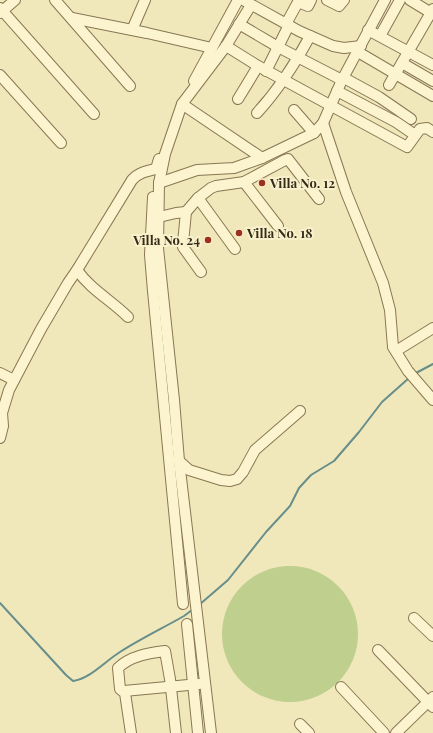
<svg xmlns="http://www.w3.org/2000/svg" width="433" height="733" font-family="'Playfair Display',serif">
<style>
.green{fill:#becf8e}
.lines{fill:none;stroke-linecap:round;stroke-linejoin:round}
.stream{stroke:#678e8a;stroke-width:2}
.minor-casing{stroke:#887754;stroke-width:12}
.minor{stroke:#fbf4ce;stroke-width:10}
.poi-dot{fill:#9b3020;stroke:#f8f1cb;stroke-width:1.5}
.labels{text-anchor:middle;stroke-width:4;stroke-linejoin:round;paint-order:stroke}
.poi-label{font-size:13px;font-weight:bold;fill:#362c1a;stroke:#f8f1cb;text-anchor:start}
</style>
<rect width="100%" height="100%" fill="#f0e8bb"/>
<circle class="green" cx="290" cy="634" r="68"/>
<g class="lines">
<g class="stream">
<polyline points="414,374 433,364"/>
<path d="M0,603L66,675L73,681C91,678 104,662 120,652C140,639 163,628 184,616L192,610"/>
<polyline points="199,605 228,580 266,532 290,506 299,488 311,475 334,461 359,432 382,402 409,378"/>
</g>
<g class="minor-casing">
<g id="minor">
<polyline points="55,0 130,86"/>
<polyline points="243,0 299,31 333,46 344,48 361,46"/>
<polyline points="327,0 339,6 344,0"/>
<polyline points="410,0 433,14"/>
<polyline points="0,8 94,114"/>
<polyline points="0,13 15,0"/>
<polyline points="72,18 147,33 212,48"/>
<polyline points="239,24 278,47 342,80"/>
<polyline points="286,24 298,2 308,6 311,0"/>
<polyline points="132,30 145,0"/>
<polyline points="368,30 433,65"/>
<polyline points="380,36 400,0"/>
<polyline points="226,46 258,66"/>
<polyline points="358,52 433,96"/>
<polyline points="402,63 433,81"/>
<polyline points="266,71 289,25"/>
<polyline points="0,75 61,143"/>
<polyline points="344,78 379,97 411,119"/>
<polyline points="194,81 238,0"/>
<polyline points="389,85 433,9"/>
<polyline points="337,91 396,122 415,135"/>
<polyline points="238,99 258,66 407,147 420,129 427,128 433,132"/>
<polyline points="182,104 262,158"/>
<polyline points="294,110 314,133"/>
<path d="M257,113C278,90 295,64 310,36"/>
<polyline points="323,123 346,192 383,283 390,310 393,347 408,371 433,400"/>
<polyline points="244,182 278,226"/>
<polyline points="159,183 197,170 234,168 262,158 314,133 323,123 342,80 385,0"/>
<polyline points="153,197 150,255 153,291 183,604"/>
<polyline points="198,198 235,249"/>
<polyline points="159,217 176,213 186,212"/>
<path d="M77,270C91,290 111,300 128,317"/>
<polyline points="201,272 183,247 183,243 186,212 198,198 211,188 216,186 244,182 285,160 288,159 319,199"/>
<polyline points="396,351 433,328"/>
<polyline points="0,373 14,380"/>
<path d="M0,438L3,426L2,413L9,390L41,329L68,283L77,270L132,180C138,173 146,171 156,169L159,159"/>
<polyline points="179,461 189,470 221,480 230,481 237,479 243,472 255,450 300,411"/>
<polyline points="414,618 433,636"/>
<polyline points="187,624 198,733"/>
<polyline points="378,650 433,707"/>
<polyline points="341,687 384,733"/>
<polyline points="124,691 199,684"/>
<polyline points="300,724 309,733"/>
<path d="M131,733L125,693L120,689L118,668C130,656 149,653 165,651L170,679L176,733"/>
<polyline points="211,733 179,461 174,400 158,248 159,183 165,154 182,104 226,46 251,5"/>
<polyline points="396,733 433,697"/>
</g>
</g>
<use href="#minor" class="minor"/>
</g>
<g class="poi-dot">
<circle cx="262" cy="183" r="4"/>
<circle cx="239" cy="233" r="4"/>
<circle cx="208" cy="240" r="4"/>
</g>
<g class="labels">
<g class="poi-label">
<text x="270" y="188">Villa No. 12</text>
<text x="247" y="238">Villa No. 18</text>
<text x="200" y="245" text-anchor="end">Villa No. 24</text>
</g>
</g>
</svg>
